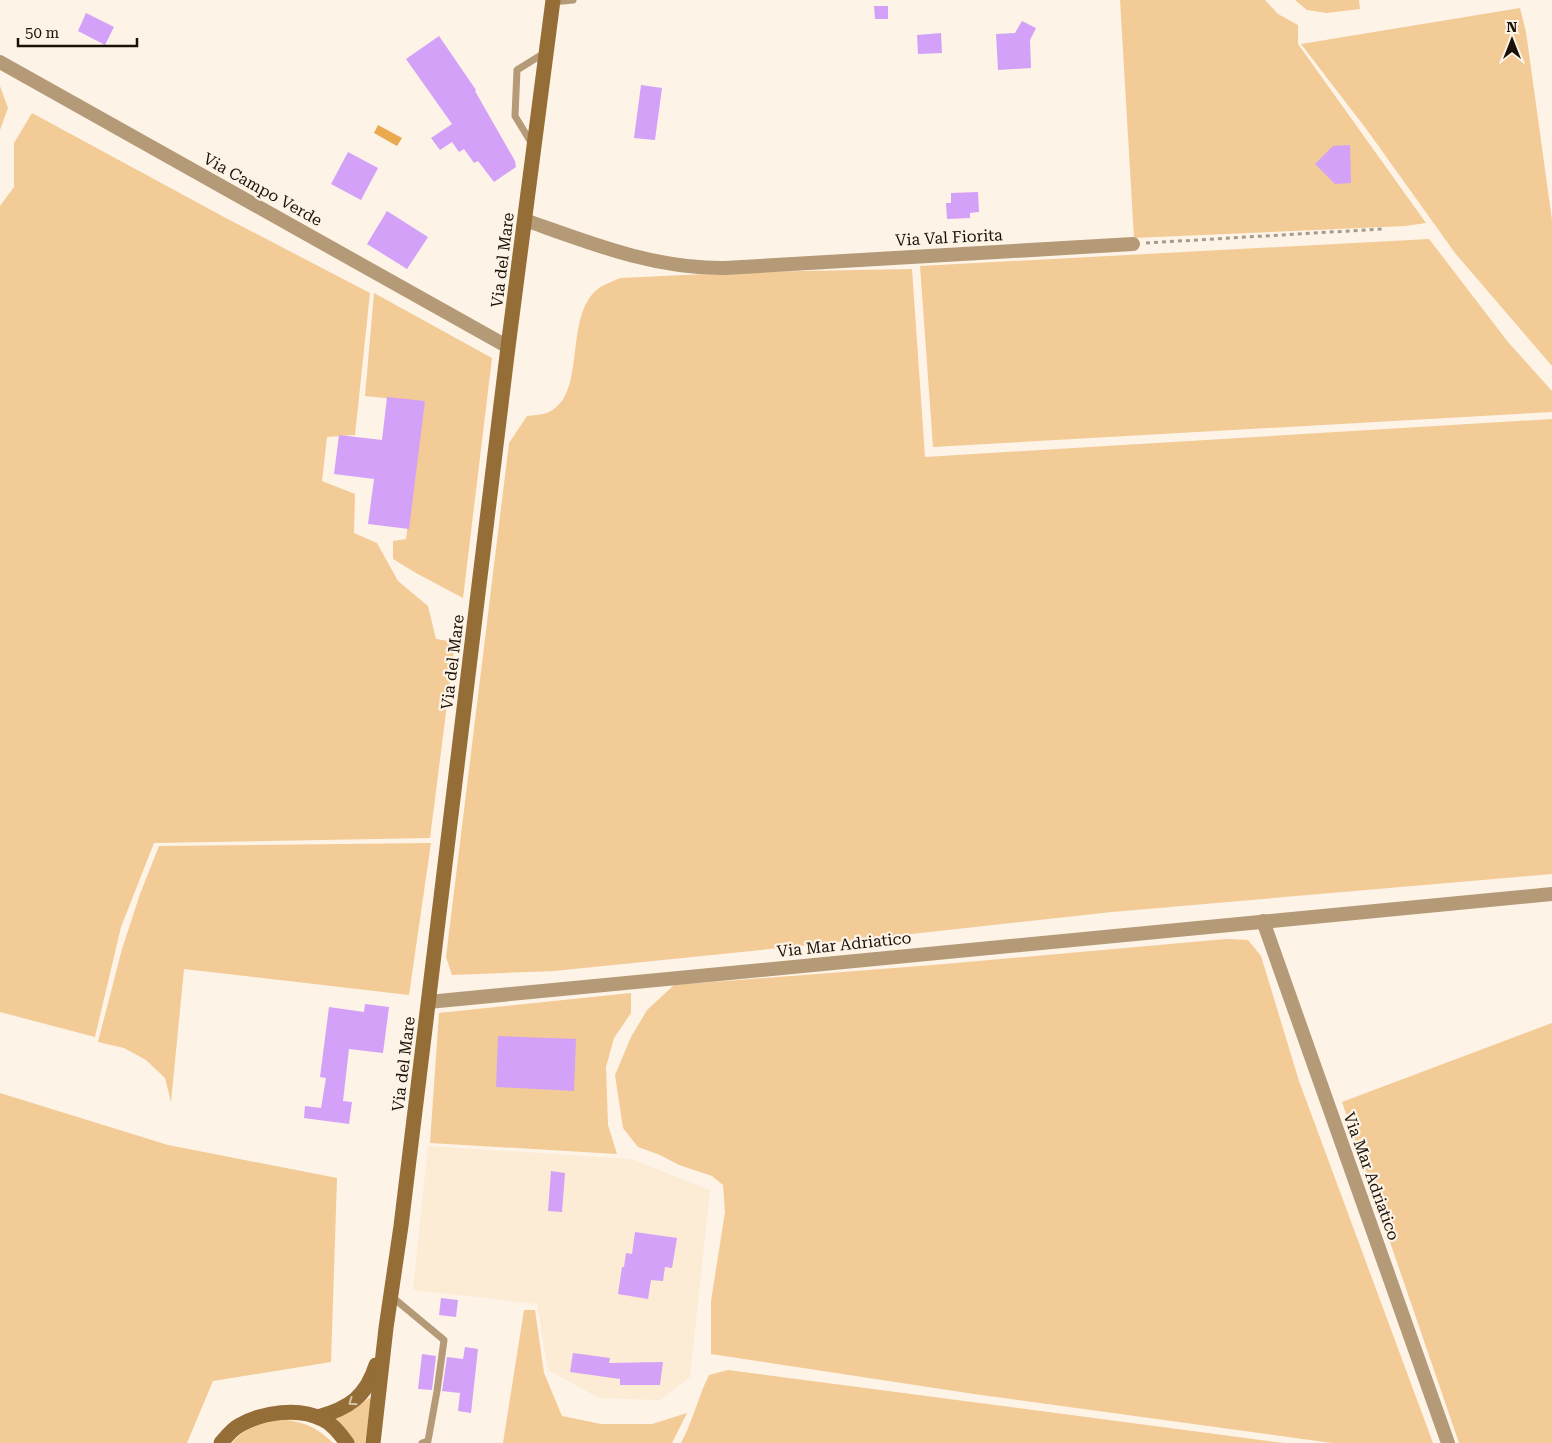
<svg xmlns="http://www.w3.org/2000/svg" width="1552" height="1443" font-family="'Roboto Serif',serif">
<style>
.built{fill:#fcebd5}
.green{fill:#f3cb97}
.water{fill:#e8a94f}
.building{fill:#d3a1f7}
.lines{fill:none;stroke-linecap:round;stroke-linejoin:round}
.path{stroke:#a59c90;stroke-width:3;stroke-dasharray:4 4;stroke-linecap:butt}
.lane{stroke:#b59a77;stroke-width:7}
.street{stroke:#b59a77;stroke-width:14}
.secondary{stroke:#956d36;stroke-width:15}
.oneway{stroke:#d9c4a9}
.labels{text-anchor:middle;stroke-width:4.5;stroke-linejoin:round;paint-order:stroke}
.street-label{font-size:16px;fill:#1a1207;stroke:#fdf3e7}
</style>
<rect width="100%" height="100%" fill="#fdf3e7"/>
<polygon class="built" points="428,1146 631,1159 710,1190 690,1377 660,1400 599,1398 548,1370 537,1304 413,1290"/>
<g class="green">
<polygon points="1120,0 1265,0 1278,14 1298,25 1298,44 1426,223 1405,226 1134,238"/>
<polygon points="1295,0 1359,0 1360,9 1327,13 1307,10"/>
<polygon points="1520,8 1526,32 1552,220 1552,366 1455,253 1367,130 1301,44"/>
<polygon points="0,86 8,108 0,130"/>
<polygon points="32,113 224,217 370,293 355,435 327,437 322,481 355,494 354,533 377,543 398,581 428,606 436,639 455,642 430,838 154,843 121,927 95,1037 0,1012 0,206 14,187 14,143"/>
<polygon points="1429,239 1508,342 1552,391 1552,412 933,447 920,266"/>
<path d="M912,269L925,457L1552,419V874L1112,912L839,942L554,971L452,975L446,957L509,443L527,416C534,415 543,415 549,412C589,393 561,311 602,286C608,283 614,281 620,278L750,272Z"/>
<polygon points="374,293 492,358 463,598 416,573 393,559 393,541 406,539 424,402 365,396"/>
<polygon points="431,843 409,995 184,969 171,1102 165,1078 146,1060 124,1048 98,1042 122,949 140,894 159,846"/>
<polygon points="1226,939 1248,940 1261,956 1299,1081 1433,1443 1332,1443 974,1394 711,1354 711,1301 725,1212 723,1185 712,1176 679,1165 660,1155 638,1147 623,1128 615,1075 631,1037 647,1010 674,985 933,965"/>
<polygon points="631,993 631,1013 614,1038 606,1067 608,1125 617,1154 430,1143 439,1013"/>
<polygon points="1552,1023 1552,1443 1459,1443 1342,1102"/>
<polygon points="0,1093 168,1145 337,1178 331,1362 213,1381 187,1443 0,1443"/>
<polygon points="524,1310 535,1310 544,1373 562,1416 601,1424 652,1424 687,1413 672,1443 503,1443"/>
<path d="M728,1370L1284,1443H681C693,1421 698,1397 709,1375Z"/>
<polygon points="369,1398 371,1399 365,1443 354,1443 329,1415 361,1404"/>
<path d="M280,1419C304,1422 315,1426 333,1443H232C244,1428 261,1421 280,1419Z"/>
</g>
<polygon class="water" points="378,125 402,138 397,146 374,133"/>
<g class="building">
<polygon points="874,6 888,6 888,19 875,19"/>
<polygon points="86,13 114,27 105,45 78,31"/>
<polygon points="1022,21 1036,28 1030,40 1031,68 998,70 996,34 1015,33"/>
<polygon points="941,33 942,53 918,54 917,35"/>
<polygon points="439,36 476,90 475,91 515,161 516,167 494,182 478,161 474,163 464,149 459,152 452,142 440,150 431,138 452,124 406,59"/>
<polygon points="641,85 662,88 655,140 634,138"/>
<polygon points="1350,145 1351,183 1335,184 1315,164 1333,146"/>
<polygon points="348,152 378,168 361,200 331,184"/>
<polygon points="978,192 979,212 970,213 970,218 947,219 946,203 951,203 951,193"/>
<polygon points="387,211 428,237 407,269 367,244"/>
<polygon points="387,397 425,401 409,529 368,524 374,479 334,474 339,435 382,440"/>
<polygon points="365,1004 389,1007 383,1053 349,1049 343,1101 352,1102 349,1124 304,1118 305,1106 321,1108 326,1078 320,1077 329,1007 364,1012"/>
<polygon points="498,1036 576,1039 574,1091 496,1087"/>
<polygon points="551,1171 565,1173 562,1212 548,1211"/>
<polygon points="635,1232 677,1238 672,1268 665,1267 663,1281 651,1280 648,1299 618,1294 622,1267 624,1267 626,1253 632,1254"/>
<polygon points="441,1298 458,1300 456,1317 439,1315"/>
<polygon points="465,1347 478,1349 471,1413 458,1411 460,1393 442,1391 447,1357 463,1359"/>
<polygon points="573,1353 610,1358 609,1363 663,1362 660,1385 620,1385 620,1379 570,1372"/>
<polygon points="422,1354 436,1356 432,1390 418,1389"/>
</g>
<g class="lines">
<polyline class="path" points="1146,243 1382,229"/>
<g class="lane">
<polyline points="553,2 573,0"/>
<polyline points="532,144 515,116 517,70 546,52"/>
<polyline points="391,1296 444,1340 437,1391 428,1441 422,1443"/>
</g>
<g class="street">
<polyline points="0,62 508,347"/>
<path d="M525,220C590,243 654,269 725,268L1133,244"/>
<polyline points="1263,921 1448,1443"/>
<polyline points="428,1002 1552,894"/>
</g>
<g class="secondary">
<path d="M318,1417C349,1408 366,1397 376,1365"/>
<path d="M221,1443C227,1436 232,1429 240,1425C263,1412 299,1407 322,1419C333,1424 340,1434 347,1443"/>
<polyline points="373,1443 386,1328 401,1226 508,347 553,0"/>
</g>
</g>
<defs><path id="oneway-chevron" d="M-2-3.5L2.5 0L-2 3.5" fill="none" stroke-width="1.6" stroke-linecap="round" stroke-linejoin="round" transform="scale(1.25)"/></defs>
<use class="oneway" href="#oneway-chevron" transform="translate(352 1402) rotate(145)"/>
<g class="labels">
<g class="street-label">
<text transform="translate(263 189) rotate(29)" y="6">Via Campo Verde</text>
<text transform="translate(949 237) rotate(-3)" y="6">Via Val Fiorita</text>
<text transform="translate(502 260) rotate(-83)" y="6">Via del Mare</text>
<text transform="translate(452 662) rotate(-83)" y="6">Via del Mare</text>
<text transform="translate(844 944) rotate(-6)" y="6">Via Mar Adriatico</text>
<text transform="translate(403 1064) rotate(-83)" y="6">Via del Mare</text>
<text transform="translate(1372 1176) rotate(70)" y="6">Via Mar Adriatico</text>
</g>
</g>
<g transform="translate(1512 40)" stroke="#fdf3e7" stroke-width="4" paint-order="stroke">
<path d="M0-4L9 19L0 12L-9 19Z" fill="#1a1207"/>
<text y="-8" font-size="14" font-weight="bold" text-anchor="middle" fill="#1a1207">N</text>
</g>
<path d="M18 38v8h119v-8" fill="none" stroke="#1a1207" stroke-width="2.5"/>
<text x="25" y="38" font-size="15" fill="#1a1207" stroke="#fdf3e7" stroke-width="4" paint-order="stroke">50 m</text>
</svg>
